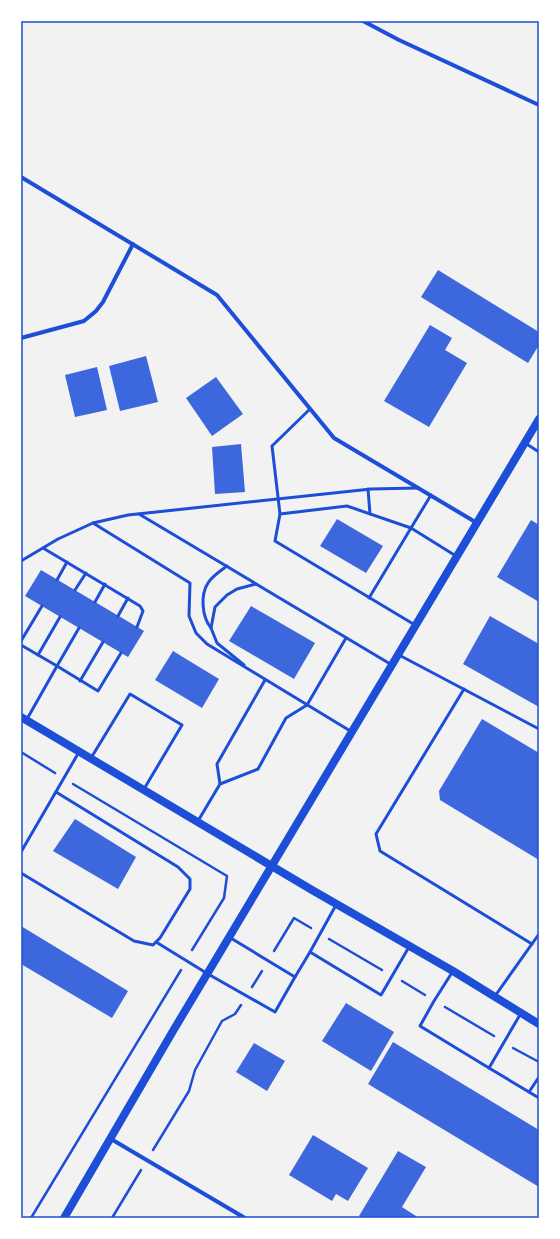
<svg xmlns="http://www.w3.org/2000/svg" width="560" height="1239" font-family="'Nunito Sans',sans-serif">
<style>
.building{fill:#3d67dc}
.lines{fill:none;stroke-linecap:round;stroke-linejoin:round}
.path{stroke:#1d4ed8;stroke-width:2.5}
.service{stroke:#1d4ed8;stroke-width:3}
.minor{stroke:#1d4ed8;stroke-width:4}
.secondary{stroke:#1d4ed8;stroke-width:8}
.neatline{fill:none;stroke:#1d4ed8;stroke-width:1.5}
</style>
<rect width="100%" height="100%" fill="#f2f2f2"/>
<g class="building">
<polygon points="438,270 539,332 539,345 528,363 421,297"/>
<polygon points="430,325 452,338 445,350 467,363 429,427 384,401"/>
<polygon points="146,356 158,402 120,411 109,366"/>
<polygon points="97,367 107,410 75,417 65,375"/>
<polygon points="216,377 243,414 212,436 186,398"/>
<polygon points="241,444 245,492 215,494 212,447"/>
<polygon points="337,519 383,546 366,573 320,546"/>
<polygon points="531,520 539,525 539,602 497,577"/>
<polygon points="41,570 144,631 128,657 25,596"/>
<polygon points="251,606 315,643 294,679 229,641"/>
<polygon points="490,616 539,644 539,707 463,664"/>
<polygon points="173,651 219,679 202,708 155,680"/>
<polygon points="482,719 539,753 539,860 440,800 439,791"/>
<polygon points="75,819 136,857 118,889 53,851"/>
<polygon points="21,926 128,991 112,1018 21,964"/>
<polygon points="346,1003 394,1032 371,1071 322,1041"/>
<polygon points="393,1042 539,1130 539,1187 368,1084"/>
<polygon points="254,1043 285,1061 267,1091 236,1072"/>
<polygon points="313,1135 368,1168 348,1201 336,1194 332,1201 289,1175"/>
<polygon points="398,1151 426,1167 402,1207 416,1216 415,1218 362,1218 359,1216"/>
</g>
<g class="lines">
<g class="path">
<polyline points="21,752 55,773"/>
<polyline points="73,784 227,876 224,898 192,950"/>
<polyline points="329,939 382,970"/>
<polyline points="274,951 294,918 311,928"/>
<polyline points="402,981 425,995"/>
<polyline points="252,987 262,971"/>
<polyline points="445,1007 494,1036"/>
<polyline points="513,1048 539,1062"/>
<polyline points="153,1150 189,1091 195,1070 222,1021 235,1014 241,1005"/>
<polyline points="31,1218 181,970"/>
<polyline points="112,1218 141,1170"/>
</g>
<g class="service">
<polyline points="525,443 539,452"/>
<polyline points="368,489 370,514"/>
<polyline points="139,514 392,665"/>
<polyline points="280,514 272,446 310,409"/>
<polyline points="93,523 190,583 189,616 196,633 207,644 352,732"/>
<polyline points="43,548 140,606 143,611 137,627"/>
<polyline points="21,561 58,539 93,523 128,515 371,489 418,488"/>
<polyline points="57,580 67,562"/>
<polyline points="75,590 86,573"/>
<polyline points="369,598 411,528 456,556"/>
<polyline points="95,602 105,584"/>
<polyline points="118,616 128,598"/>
<polyline points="415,625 275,541 280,514 347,506 411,528 431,495"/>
<polyline points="79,628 57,666 98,691 121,653"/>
<path d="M211,628C202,617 200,595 208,583C212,576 220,571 227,566"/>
<polyline points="21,641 42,606"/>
<polyline points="21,645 57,666 27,719"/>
<polyline points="38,655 60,617"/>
<polyline points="399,655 539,729"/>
<polyline points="244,665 217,643 211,628 215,607 227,595 237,589 256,584"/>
<polyline points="80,681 103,642"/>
<polyline points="464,689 376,834 380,851 532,944"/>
<polyline points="91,758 130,694 182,725 144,789"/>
<polyline points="220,784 217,764 265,680"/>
<polyline points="198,821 220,784 258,769 286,718 307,705 346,638"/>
<polyline points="21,852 79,752"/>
<polyline points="21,873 134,941 153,945 160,938 190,889 190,879 178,867 56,792"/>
<polyline points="336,905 310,952 381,995 409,947"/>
<polyline points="229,937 295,977 310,952"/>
<polyline points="156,942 208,974 275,1012 295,977"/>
<polyline points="453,971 434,1001 420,1026 489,1068 521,1013"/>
<polyline points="495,996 539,934"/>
<polyline points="489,1068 529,1092"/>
<polyline points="539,1077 529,1092 539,1098"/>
</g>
<g class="minor">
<polyline points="363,21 399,40 539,105"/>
<polyline points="21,177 217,295 334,438 477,523"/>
<polyline points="21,338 84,321 96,311 103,302 133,244"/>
<polyline points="111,1139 245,1218"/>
</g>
<g class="secondary">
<polyline points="21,717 312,890 453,971 539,1024"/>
<polyline points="64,1218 173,1031 539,419"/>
</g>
</g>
<rect width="560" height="1239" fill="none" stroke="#ffffff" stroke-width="44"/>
<rect x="22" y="22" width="516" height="1195" class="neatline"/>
</svg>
